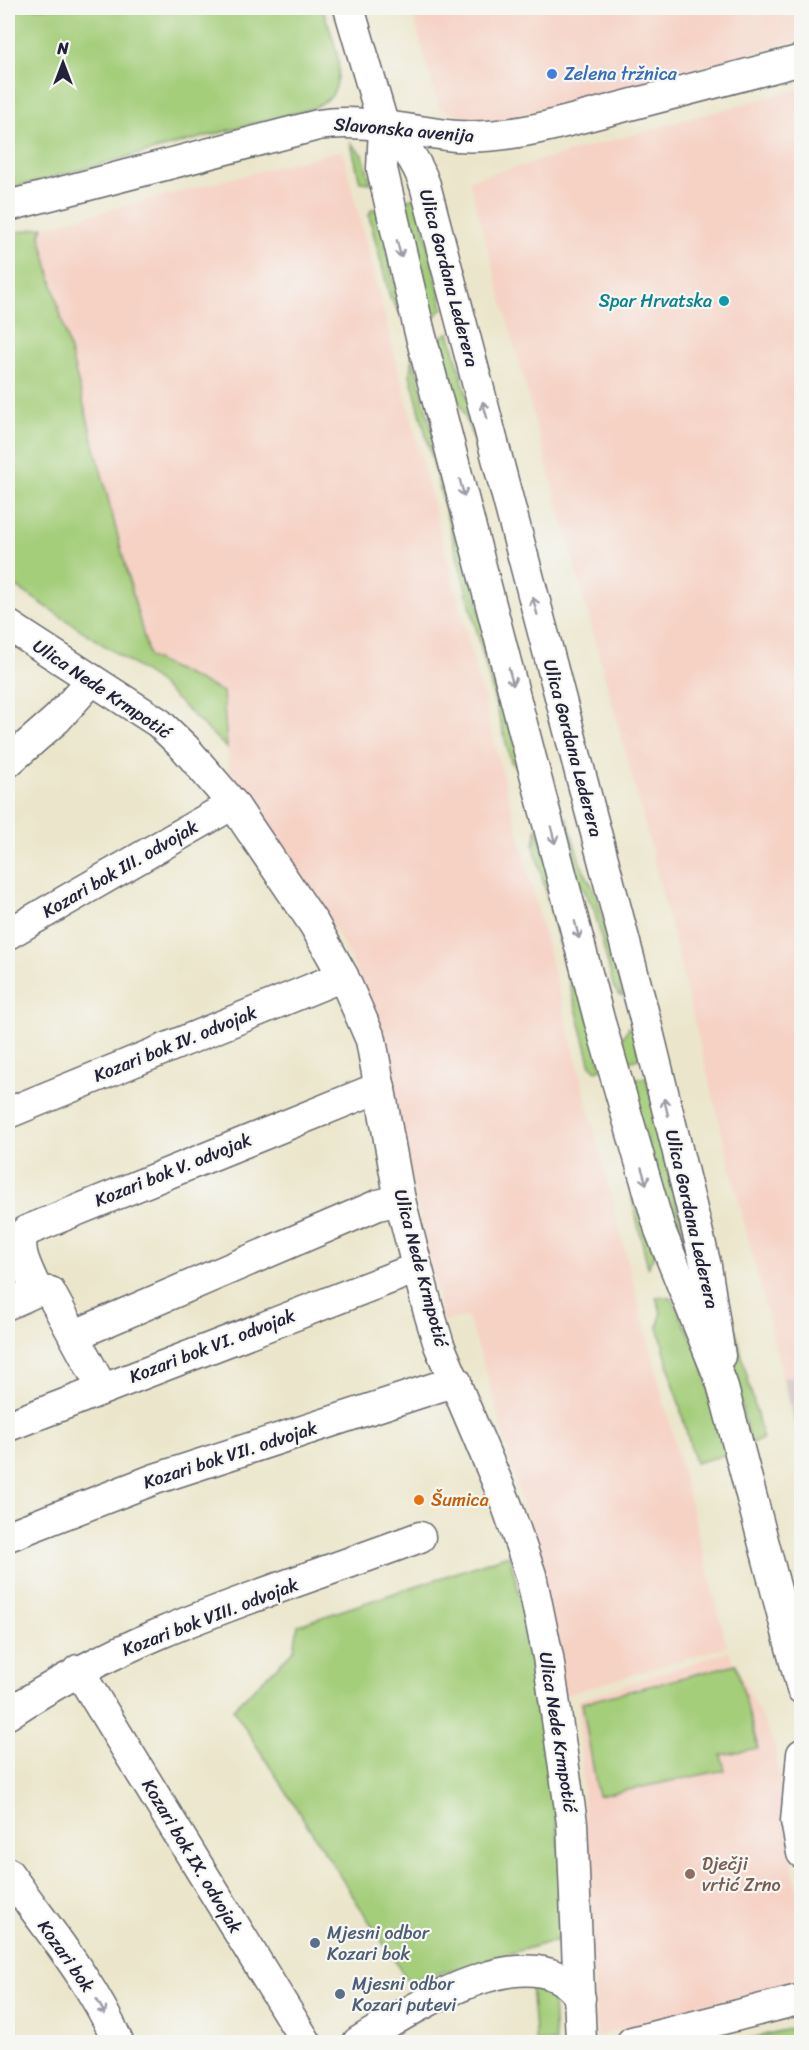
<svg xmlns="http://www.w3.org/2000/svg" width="809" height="2050" font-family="Sriracha,sans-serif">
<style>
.built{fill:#f6d2c5}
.industrial{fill:#d1bfbf}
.green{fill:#a4ce7a;stroke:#63785a;stroke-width:1.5}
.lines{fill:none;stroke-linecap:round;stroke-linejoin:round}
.minor-casing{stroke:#68676d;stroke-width:33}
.minor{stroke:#fff;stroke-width:30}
.oneway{stroke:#9c9ca7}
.shop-dot{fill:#3f7fe0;stroke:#f6f6f2;stroke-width:2}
.culture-dot{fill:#0f9aa8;stroke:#f6f6f2;stroke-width:2}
.food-dot{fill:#e8710a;stroke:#f6f6f2;stroke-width:2}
.education-dot{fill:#8d6e63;stroke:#f6f6f2;stroke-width:2}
.service-dot{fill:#5c6f8a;stroke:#f6f6f2;stroke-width:2}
.labels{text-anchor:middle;stroke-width:4.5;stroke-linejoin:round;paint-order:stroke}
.shop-label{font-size:18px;fill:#366cbe;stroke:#f6f6f2;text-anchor:start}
.street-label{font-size:18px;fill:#22223b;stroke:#f6f6f2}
.culture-label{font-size:18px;fill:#0d838f;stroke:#f6f6f2;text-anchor:end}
.food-label{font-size:18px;fill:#c56008;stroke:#f6f6f2;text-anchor:start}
.education-label{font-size:18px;fill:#785e54;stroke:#f6f6f2;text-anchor:start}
.service-label{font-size:18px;fill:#4e5e75;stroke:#f6f6f2;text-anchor:start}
</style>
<rect width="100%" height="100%" fill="#f6f6f2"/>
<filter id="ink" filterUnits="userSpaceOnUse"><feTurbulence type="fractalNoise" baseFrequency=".0167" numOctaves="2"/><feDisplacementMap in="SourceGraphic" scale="12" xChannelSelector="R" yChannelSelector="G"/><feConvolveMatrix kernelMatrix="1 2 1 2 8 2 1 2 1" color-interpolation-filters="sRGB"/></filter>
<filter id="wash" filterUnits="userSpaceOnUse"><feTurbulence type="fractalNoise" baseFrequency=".008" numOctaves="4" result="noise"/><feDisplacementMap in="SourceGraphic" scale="24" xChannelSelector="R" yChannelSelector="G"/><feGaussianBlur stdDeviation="1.35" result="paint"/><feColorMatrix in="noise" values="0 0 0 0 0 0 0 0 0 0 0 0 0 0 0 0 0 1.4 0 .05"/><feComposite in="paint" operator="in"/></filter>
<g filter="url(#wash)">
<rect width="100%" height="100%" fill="#ebe6cb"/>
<g class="built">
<polygon points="411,8 801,8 801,40 484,125 439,108"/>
<polygon points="801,88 801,1373 783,1378 638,797 469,180"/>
<polygon points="342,150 727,1646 565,1695 534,1548 489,1381 468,1317 443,1321 407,1156 355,967 331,921 229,773 223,692 149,657 40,235 43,227"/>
<polygon points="729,1651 775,1745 801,1920 801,1980 597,2036 578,1700"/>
</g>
<polygon class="industrial" points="801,1373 802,1373 801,1449 783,1378"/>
<g class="green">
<path d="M8,8H322C331,34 348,68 332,95C329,100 319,105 313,108L8,189Z"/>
<polygon points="351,143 363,156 371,183 360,182"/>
<polygon points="417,197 443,308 433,318 430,318 399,201"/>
<polygon points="377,208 401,315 390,297 369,216 371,210"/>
<polygon points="43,227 40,235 149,657 223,692 227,748 156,680 8,581 8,234"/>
<polygon points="449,332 495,495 436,341"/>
<polygon points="412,355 524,778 511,762 410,374"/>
<polygon points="567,818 580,863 597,896 623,996 619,995 614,988 594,909 575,873 562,821"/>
<polygon points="537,827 602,1069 596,1071 591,1066 534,846"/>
<polygon points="629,1027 633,1028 640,1058 623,1062 622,1038"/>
<polygon points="646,1077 685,1238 682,1242 679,1242 628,1082"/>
<polygon points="624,1164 629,1169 655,1254 648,1267"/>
<polygon points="724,1285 763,1439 750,1444 726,1340"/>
<polygon points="656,1297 671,1297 699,1353 728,1454 695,1463 658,1327 661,1313"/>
<polygon points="509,1555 534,1647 569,1921 557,1940 408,1982 233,1709 294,1650 298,1625"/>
<polygon points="736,1664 758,1748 721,1755 725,1770 598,1796 582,1703"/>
<polygon points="530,1975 568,1997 553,1998 555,2042 536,2042"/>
<polygon points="801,2008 801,2042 736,2042 797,2027 794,2013"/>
</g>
</g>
<g filter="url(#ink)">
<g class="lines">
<g class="minor-casing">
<g id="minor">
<polyline points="349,8 384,127 382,169 419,329 599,1019 660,1230 722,1384 802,1689"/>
<path d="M384,127C404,144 416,159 425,185L643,1011L706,1266L720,1356"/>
<path d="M8,206L318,125C364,118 411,132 457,136C487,138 519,133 549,126L802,60"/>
<polyline points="8,625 159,723 185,748 233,804 314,924 343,976 371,1040 400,1200 428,1309 439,1345 506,1503 531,1575 548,1657 572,1823 581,2042"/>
<polyline points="8,762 57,719 92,680"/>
<polyline points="8,934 233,804"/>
<polyline points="8,1113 343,976"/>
<path d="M37,1291C30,1272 13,1248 26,1231L380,1087"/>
<polyline points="8,1304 37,1291 50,1292 102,1388"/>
<polyline points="75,1335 378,1205 400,1200"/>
<polyline points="8,1426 417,1268"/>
<polyline points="8,1536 155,1479 456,1381"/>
<polyline points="78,1670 306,2042"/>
<path d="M8,1714C130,1631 282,1589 420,1537"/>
<polyline points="802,1754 796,1821 802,1853"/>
<path d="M8,1873C46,1927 92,1981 118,2042"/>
<path d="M358,2042C407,2012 536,1927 580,1998"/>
<polyline points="632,2042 802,1999"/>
</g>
</g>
<use href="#minor" class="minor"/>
</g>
<defs><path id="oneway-shaft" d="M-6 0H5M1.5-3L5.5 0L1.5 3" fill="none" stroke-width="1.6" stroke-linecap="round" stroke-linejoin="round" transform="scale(1.5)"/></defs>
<g class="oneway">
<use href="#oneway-shaft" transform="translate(399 249) rotate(76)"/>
<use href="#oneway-shaft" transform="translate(485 410) rotate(-105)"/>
<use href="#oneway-shaft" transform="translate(462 488) rotate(75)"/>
<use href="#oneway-shaft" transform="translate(535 606) rotate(-105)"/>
<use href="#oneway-shaft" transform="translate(511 677) rotate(75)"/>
<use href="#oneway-shaft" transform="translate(553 835) rotate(76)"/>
<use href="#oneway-shaft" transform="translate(577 930) rotate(76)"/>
<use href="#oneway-shaft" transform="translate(666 1107) rotate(-104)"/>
<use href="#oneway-shaft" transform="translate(644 1176) rotate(73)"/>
<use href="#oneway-shaft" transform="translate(101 2007) rotate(61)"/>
</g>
</g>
<circle class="shop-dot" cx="552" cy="74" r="6"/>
<circle class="culture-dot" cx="724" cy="301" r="6"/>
<circle class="food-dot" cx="419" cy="1500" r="6"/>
<circle class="education-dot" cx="690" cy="1874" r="6"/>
<g class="service-dot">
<circle cx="315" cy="1943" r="6"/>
<circle cx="340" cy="1994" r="6"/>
</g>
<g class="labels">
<g class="shop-label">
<text x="564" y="80">Zelena tržnica</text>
</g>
<g class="street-label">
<text transform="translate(404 130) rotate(5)" y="6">Slavonska avenija</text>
<text transform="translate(449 278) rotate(75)" y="6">Ulica Gordana Lederera</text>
<text transform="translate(102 689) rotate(34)" y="6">Ulica Nede Krmpotić</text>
<text transform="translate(573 748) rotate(75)" y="6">Ulica Gordana Lederera</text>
<text transform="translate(120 869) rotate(-30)" y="6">Kozari bok III. odvojak</text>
<text transform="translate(175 1044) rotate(-22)" y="6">Kozari bok IV. odvojak</text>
<text transform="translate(173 1170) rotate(-22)" y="6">Kozari bok V. odvojak</text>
<text transform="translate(692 1219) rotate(77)" y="6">Ulica Gordana Lederera</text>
<text transform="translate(421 1268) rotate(75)" y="6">Ulica Nede Krmpotić</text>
<text transform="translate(212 1346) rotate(-21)" y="6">Kozari bok VI. odvojak</text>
<text transform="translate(230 1455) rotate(-18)" y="6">Kozari bok VII. odvojak</text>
<text transform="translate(210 1617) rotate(-21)" y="6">Kozari bok VIII. odvojak</text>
<text transform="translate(558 1732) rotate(81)" y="6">Ulica Nede Krmpotić</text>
<text transform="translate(192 1856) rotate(59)" y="6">Kozari bok IX. odvojak</text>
<text transform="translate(66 1956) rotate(55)" y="6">Kozari bok</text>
</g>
<g class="culture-label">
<text x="712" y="307">Spar Hrvatska</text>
</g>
<g class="food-label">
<text x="431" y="1506">Šumica</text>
</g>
<g class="education-label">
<text x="702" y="1870">Dječji<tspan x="702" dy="21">vrtić Zrno</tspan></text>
</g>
<g class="service-label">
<text x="327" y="1939">Mjesni odbor<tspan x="327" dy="21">Kozari bok</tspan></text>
<text x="352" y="1990">Mjesni odbor<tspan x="352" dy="21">Kozari putevi</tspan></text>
</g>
</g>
<rect width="809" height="2050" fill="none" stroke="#f6f6f2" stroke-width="30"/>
<g transform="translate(63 63)" stroke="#f6f6f2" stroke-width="4.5" paint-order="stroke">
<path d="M0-4.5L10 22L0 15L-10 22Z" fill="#22223b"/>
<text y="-9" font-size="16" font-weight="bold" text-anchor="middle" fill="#22223b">N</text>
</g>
</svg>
